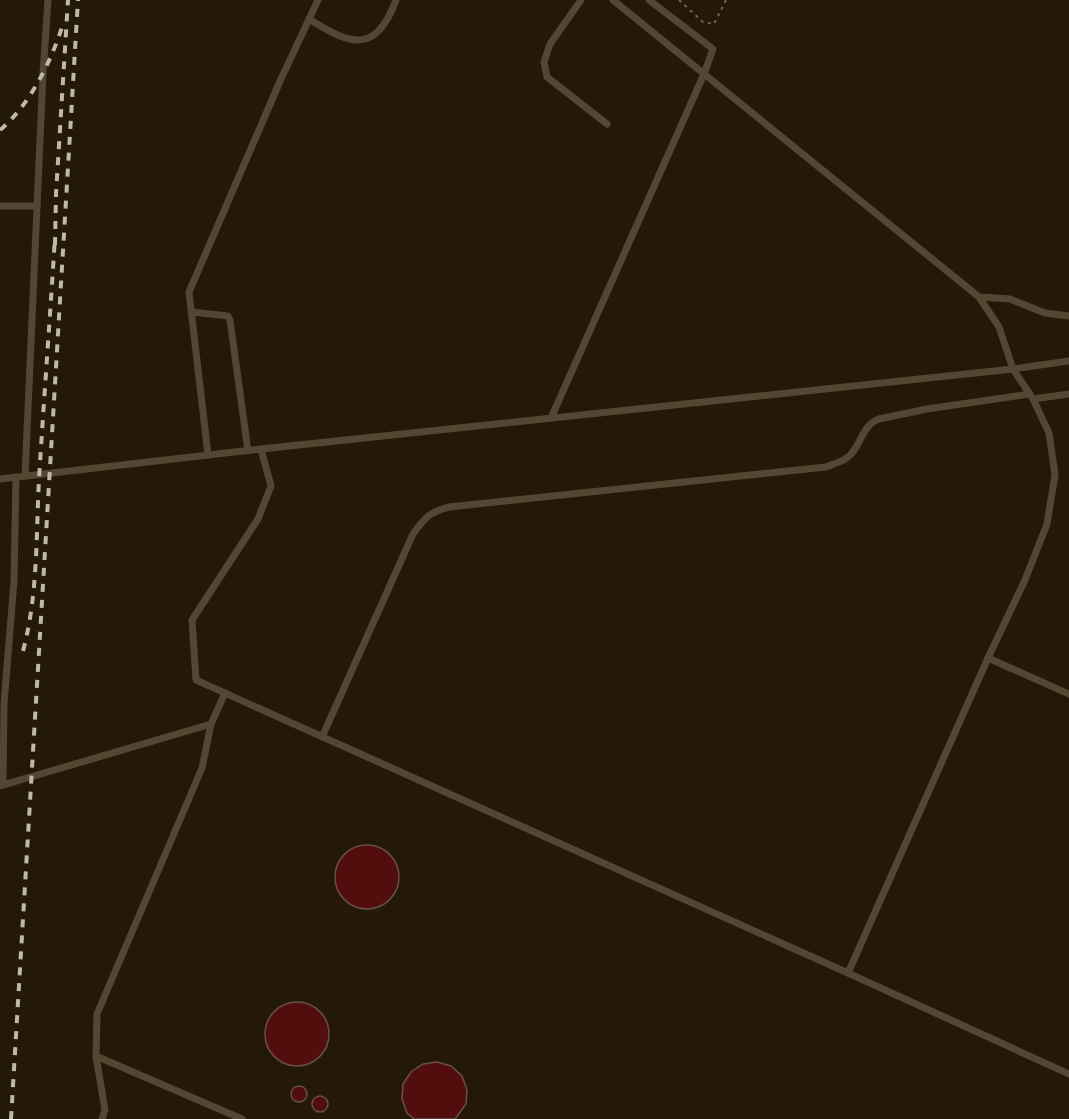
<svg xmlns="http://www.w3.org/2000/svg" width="1069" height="1119" font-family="'Source Sans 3',sans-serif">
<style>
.building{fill:#510e0c;stroke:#684f4c;stroke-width:1.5}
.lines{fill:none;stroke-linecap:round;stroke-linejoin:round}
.path{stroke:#6f6656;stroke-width:2;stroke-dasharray:3 4.5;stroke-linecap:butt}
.lane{stroke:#524733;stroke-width:7}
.rail{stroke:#bfb8ab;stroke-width:4;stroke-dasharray:8 8;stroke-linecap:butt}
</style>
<rect width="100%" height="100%" fill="#231906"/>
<g class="building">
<circle cx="367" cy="877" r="32"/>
<circle cx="297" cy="1034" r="32"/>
<polygon points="437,1062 451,1066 462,1076 467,1090 466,1104 455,1119 414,1119 407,1113 402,1099 403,1084 411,1072 423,1064"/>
<circle cx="299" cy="1094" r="8"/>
<circle cx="320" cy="1104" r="8"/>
</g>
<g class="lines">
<polyline class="path" points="679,0 703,22 714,24 726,0"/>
<g class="lane">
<polyline points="581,0 550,44 544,62 547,77 607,124"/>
<polyline points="613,0 979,297 999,327 1013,369 1033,399 1069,394"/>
<path d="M309,19C350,45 376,55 396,0"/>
<polyline points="0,206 37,206"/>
<polyline points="979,297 1010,299 1045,313 1069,316"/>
<polyline points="192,312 228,316 230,320 248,451"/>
<polyline points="551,418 704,74 713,49 649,0"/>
<polyline points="261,449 271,486 258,519 192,620 196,680 848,973 988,658 1069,694"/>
<polyline points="208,455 189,292 281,79 318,0"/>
<polyline points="25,476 43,73 48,0"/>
<polyline points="0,479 261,449 1013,369 1069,361"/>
<polyline points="988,658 1025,580 1047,524 1055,475 1049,433 1033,399"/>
<path d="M322,737L413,534C425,517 430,512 449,507L826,467C836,463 846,461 852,453C862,441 863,425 879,419L927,409L1030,394"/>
<polyline points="3,785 4,704 14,581 16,477"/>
<polyline points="0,786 211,724 225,693"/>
<polyline points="848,973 1069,1074"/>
<polyline points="96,1056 242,1119"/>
<polyline points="102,1119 105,1110 96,1056 97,1014 202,768 211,724"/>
</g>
<g class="rail">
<path d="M0,130C29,106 51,62 62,27"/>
<polyline points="55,245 56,194 68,0"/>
<path d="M23,651C38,595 36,537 39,479C44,398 50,318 55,237"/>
<polyline points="11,1119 78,0"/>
</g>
</g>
</svg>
